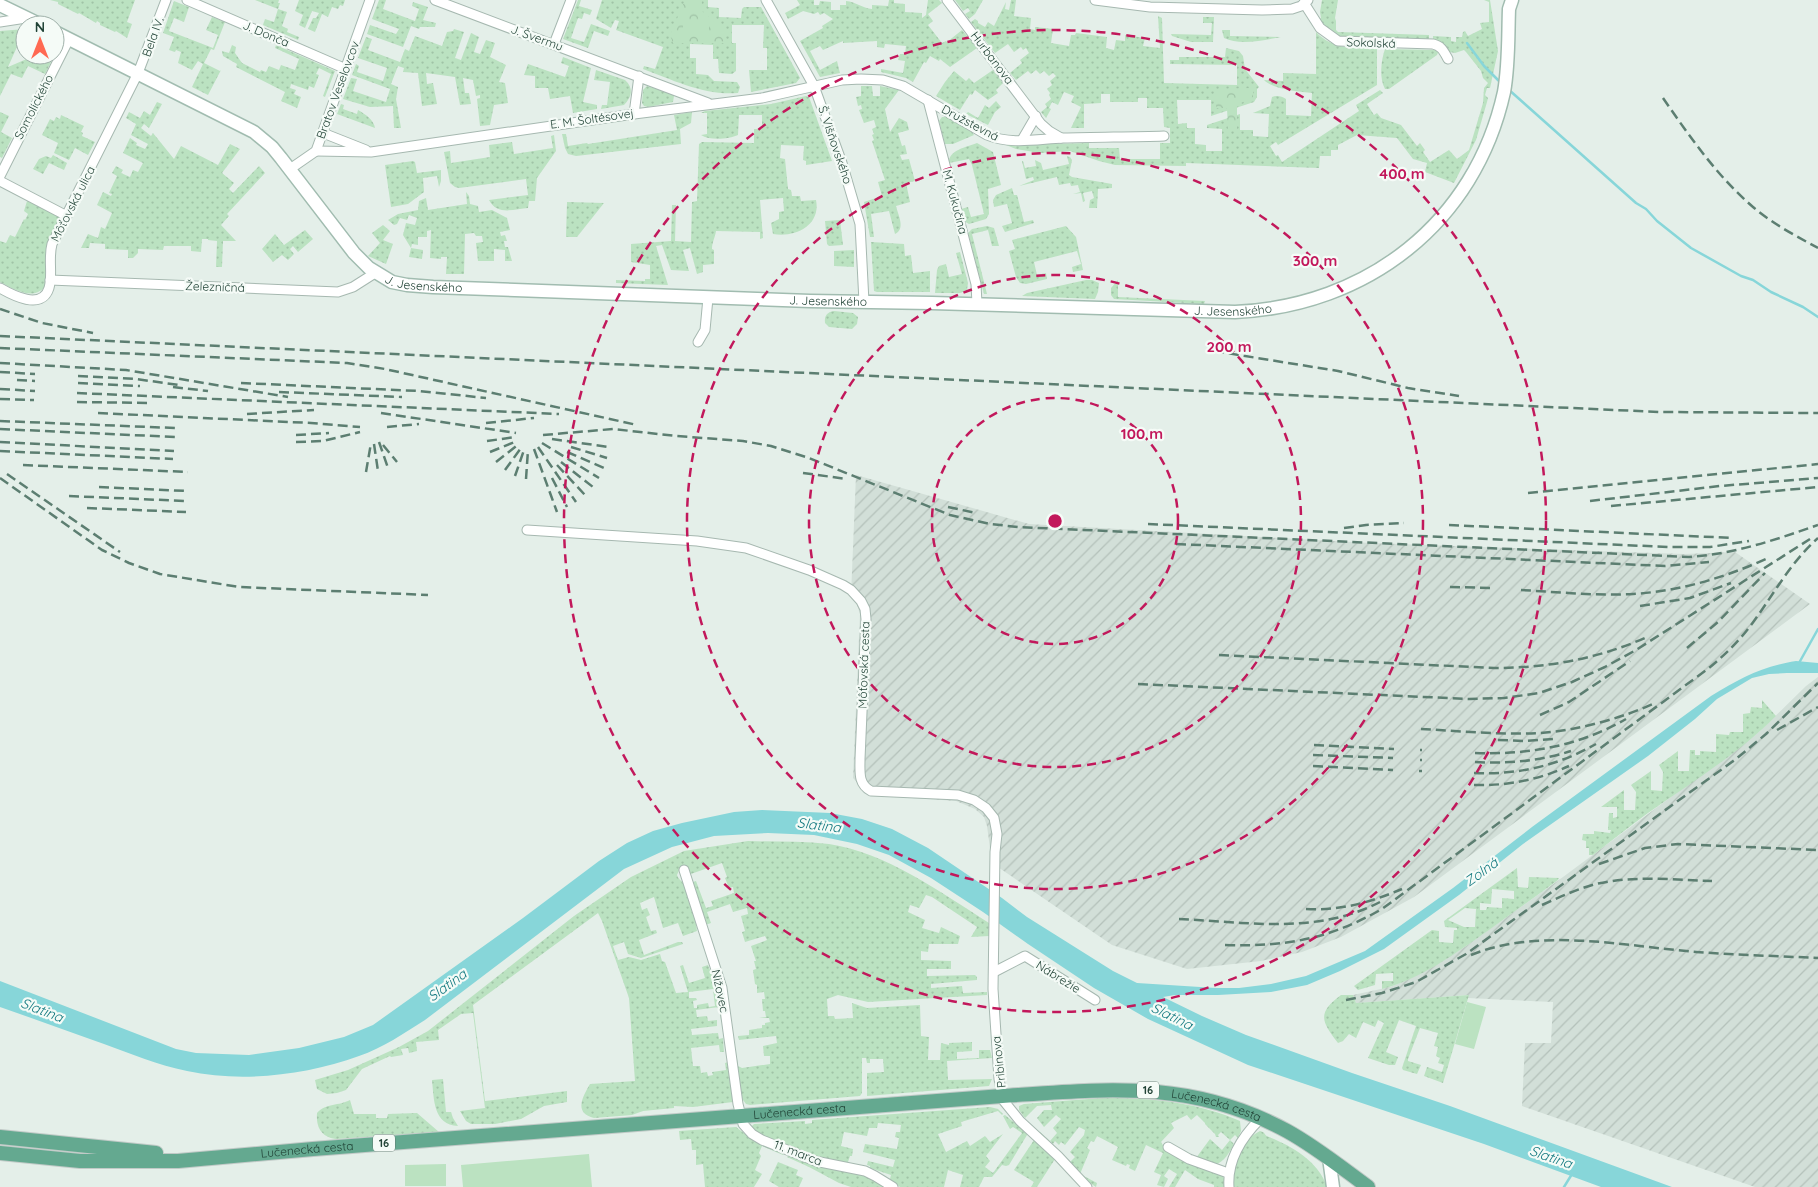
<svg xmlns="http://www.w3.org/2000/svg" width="1818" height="1187" font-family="Quicksand,sans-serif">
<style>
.industrial{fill:url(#industrial-furrows)}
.grass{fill:url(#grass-dots);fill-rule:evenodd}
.park{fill:url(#park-crowns)}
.pitch{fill:#bbe2c1}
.water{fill:#87d6d9}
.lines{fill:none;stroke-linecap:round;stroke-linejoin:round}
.stream{stroke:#87d6d9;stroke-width:2.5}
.street-casing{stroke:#a6b8b0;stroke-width:11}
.secondary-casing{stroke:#a1bcb0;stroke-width:15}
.primary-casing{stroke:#c1cac7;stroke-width:16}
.street{stroke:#fff;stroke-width:9}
.secondary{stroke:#fff;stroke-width:12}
.primary{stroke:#64a990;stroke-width:14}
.rail{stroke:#5c7e71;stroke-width:2.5;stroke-dasharray:10 5;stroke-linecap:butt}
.ring{fill:none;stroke:#c2185b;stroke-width:2.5;stroke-dasharray:9 6}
.labels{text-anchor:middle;stroke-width:4.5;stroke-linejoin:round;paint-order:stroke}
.shield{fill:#f5fbf7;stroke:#617a70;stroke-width:1}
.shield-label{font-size:11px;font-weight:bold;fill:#214336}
.street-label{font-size:12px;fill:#214336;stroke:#f5fbf7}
.water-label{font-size:14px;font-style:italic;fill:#147a80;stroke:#f5fbf7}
.centre{fill:#c2185b;stroke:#f5fbf7;stroke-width:2.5}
.ring-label{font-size:15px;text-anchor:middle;font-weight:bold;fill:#c2185b;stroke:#f5fbf7;stroke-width:4.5;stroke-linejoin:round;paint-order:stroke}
</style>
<defs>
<pattern id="industrial-furrows" width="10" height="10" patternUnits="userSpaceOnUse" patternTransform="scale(1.25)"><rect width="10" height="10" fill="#d2dfd8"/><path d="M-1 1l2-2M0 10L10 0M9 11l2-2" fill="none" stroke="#b4c1ba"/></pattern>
<pattern id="grass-dots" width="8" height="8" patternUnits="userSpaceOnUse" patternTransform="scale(1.25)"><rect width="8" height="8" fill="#bbe2c1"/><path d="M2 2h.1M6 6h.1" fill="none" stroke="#a0c3a6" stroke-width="1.8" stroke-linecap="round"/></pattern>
<pattern id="park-crowns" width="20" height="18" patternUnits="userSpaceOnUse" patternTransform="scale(1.25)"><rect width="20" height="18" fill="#bbe2c1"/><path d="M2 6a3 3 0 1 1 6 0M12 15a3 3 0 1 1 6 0" fill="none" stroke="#a0c3a6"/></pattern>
</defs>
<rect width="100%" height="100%" fill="#e4efe9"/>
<g class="industrial">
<polygon points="856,475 1029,524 1371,543 1684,554 1735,552 1810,604 1414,897 1341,937 1302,952 1261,961 1187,969 1112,945 992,863 987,826 984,817 975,809 956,801 869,795 853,778 860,614 857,605 851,596"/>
<polygon points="1818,677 1818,1187 1755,1187 1522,1106 1525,1043 1551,1043 1553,1002 1468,998 1468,995 1356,1003 1353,995 1390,987 1409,979 1434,966 1466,946 1563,877 1760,731 1806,686"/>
</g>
<g class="grass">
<polygon points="50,0 135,0 127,22 132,24 127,38 116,31 115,32 100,25 100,23 97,21 96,23 79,13 78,14 58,4 58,2"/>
<polygon points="255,0 279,0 278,3 280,3 278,9 287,12 282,26 288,29 287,32 299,37 298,40 263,25 265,19 274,22 278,9"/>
<polygon points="299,0 345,0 343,6 340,5 338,9 332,7 328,17 322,14 315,32 308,29 313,18 316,18 319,13 312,11 305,28 299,25 303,15 295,11"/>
<polygon points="379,0 386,0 383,9 415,21 419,9 412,6 413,2 428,7 423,20 436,23 435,27 420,27 419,29 411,26 403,47 367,34 370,25 396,34 399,29 372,19"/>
<polygon points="578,0 581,0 579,6 592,10 590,15 584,13 582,19 578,18 571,38 584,42 591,24 610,31 608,36 594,31 588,48 563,39"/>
<path d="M602,0H708V7L719,8V17L741,18L742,9L744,7H761L800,78L796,83L751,92L749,70H767V48H763L764,25H732V43H736V71L732,74L719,73L718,59H713V45L690,44V58H696V74L708,75L714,81L737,82L740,87L738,93C705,96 673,80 643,69L644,66L655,69L663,47L616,30L619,21L615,20L611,28L596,19Z"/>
<path d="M797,0H814V5H819L820,1L831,2V10H840V5H846V1C856,2 862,8 872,9V5L888,6L889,0H894V3L905,4V12L922,13V18L926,15L928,0H939L942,3L928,14L933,21L928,25L942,43L946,41L947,42L962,30L977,48L950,67L940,59L939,61L930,56L926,63L924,62L913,82L906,78L881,72V69L903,73L905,61L898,60L900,54H905L906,46L885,44L884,48L877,47V41L843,43V41L823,50L820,46L810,51L820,70L837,61L840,73L820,77L800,41L823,28L822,26L833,19L824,13L820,15L818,12L814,14L803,11L788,19L785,13L800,5Z"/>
<polygon points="955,0 983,0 975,14 969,19 965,14 970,11 968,8 963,11"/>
<path d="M1011,0H1016L1014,16L1031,18L1030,29L1035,30V27L1053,29L1051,43L1069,46L1071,35H1075L1076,33L1107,37L1106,48L1114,50L1116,40L1125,41V35L1145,38L1143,46L1160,48L1158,16L1162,18L1164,83L1237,85V65L1170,64V60H1179V57H1225L1226,48L1239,51L1243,56L1245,69L1259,87L1257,89V97L1254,102L1211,116V100H1177L1178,124L1187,123V128H1195V144L1206,145V151H1222V129L1207,128V125L1240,114V130H1253V136L1268,137L1269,114L1253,113L1270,106L1272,97C1276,95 1282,96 1286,99V115L1311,116L1312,93C1299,92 1272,89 1264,80L1283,81V73L1316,74V32C1333,50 1354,48 1377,49V85L1278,145L1276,142L1270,146L1276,156L1278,155L1282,162L1359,111L1356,105L1380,90L1383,93L1367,104L1374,115L1377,113L1381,118L1401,125L1417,146L1420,143L1425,150L1423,152L1430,162L1449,150L1457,159L1469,150L1483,103L1484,88L1488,83L1483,78L1481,71L1466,52L1464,50L1455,53L1450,52L1443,43L1433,41V36L1451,37V41L1456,42V37H1462L1463,32L1465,31L1468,36L1482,29L1480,23L1489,22V2L1484,0H1490L1498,51L1490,88H1487L1485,95L1488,98L1487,102L1476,140L1454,183L1425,172L1427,163L1413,159L1397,138L1357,135L1338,145V150H1331V156H1320L1319,168L1186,163V166L1115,165L1099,161L1070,151L1040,153L1016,149L1006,145L1089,143V148H1119L1120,159H1160V143H1170V128L1164,127L1163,108H1147V98H1138V102H1110V94H1101V103L1084,104V128H1071L1081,107L1071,102L1074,96L1064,92L1058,105L1052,102L1049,108L1051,109L1046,118L1041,112L1047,107L1045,104L1051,99L1049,95L1050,93L1047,89L1052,85L1050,81L1056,76L1053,73L1049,76L1044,71L1040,74L1036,70L1031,74L1028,71L1016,80L1010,73L1022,63L1020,60L1029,53L1026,48L1023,50L1021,47L1014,52L1008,44L995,53L971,22L975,19L978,21V23L985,27L988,22L994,26L1006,2L1005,9L1009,10Z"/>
<path d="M1322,0H1338L1335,18L1336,21V30L1338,32L1429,35V41L1342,37C1332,34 1325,28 1319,19L1321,18L1320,12Z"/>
<polygon points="174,1 189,7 184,22 174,18 169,31 213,48 218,35 206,30 212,17 225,22 214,50 211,49 204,63 220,71 221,70 208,95 192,87 203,64 198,61 192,70 178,63 181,52 176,50 175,52 169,50 174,37 163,33"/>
<polygon points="1203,17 1214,17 1213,42 1191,42 1172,36 1171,34 1211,35 1212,23 1203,23"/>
<polygon points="25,29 8,67 29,58 38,62 42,55 52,60 45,74 28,66 22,78 11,74 0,96 0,31"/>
<polygon points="454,29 464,32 455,58 461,60 471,33 479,37 474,52 480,54 486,40 495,43 490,57 506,65 499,82 505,83 508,103 494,105 490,125 480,126 477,99 480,98 480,95 476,96 473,80 463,78 465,93 469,93 471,104 460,105 455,77 426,73 427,84 433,83 437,104 422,106 418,73 403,72 404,68 398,66 391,84 398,87 396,99 401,128 394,128 393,106 370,107 343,99 351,78 357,79 353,91 386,102 390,89 352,75 356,64 359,66 357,72 383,81 387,68 358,58 366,37 372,39 368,50 400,62 405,49 409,51 415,36 442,46 447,32 453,31"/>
<path d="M1222,30H1230V36L1281,37C1264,40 1240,46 1224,38Z"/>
<polygon points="232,45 236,47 235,53 242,63 260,72 261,70 266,72 269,66 279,70 281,65 295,70 299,59 275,48 276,45 335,71 325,97 323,96 331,74 319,68 316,74 319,75 314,88 309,86 308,90 291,84 290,88 296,90 294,94 301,97 297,108 281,101 285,92 236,67 237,64 223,56 222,51 229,53"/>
<path d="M1385,49L1439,50L1437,55L1389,89H1385C1379,79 1381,60 1385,49Z"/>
<polygon points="563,57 591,68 583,102 597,105 597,109 573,113 570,96 550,99 548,88 535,88 535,76 524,75 528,64 565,77 569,66 561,63"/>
<path d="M596,70L625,80C634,88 632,97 624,105L601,109L602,105H607L610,82L594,80Z"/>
<polygon points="993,70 1003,83 996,90 998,93 988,100 975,90 972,95 970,94 960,110 936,96 945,82 954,71 966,81 969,78 974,83"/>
<polygon points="647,86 672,94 674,96 673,102 648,107 644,106 642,103 643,90"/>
<path d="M861,86H872L873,96H880V86L899,90L885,109L890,132L899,118L907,122L909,130L898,133L902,146L905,145L907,154L900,155L902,160L909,159L915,181L906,183L910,202L896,206C898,215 906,229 895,234L889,211L871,214L874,237H870L864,202L882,196L878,182L885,180L872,141L874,140L872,135L874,134L872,129L876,127L874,120L864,123L859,110L862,109L861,105L858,106L856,97L861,96Z"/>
<path d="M806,96L809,97L832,161L806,165V161L803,160L804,146L781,145L780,158L785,159L788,189L791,190L792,196H800L801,201L816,200C821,225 796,238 773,234L771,223L779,219V212L784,211L783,198L760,200L763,238L760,239V232L716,231C715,238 712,242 712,249L714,250V264L703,265V272L697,274L690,248L683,250L689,271L671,270L662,245L656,246L668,285L616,283V280L645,281V279H650V265L631,262V244L671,241L672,205H676L675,241L691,242L692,202L697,201L699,144L702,142L754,143V129H762V115H739L738,135C729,139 710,141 701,135L707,134V113H701L705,111L771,104Z"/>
<polygon points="996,101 1001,107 995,112 988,125 966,114 968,112 978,118 985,105 989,108"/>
<polygon points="157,102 162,104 149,128 144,124 141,128 151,136 153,133 174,159 181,146 218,165 230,144 240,149 222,173 234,183 229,189 233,193 259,166 265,173 227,214 229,216 221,225 236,241 223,241 222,267 216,267 217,241 208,240 208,239 202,239 201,252 191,251 191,246 164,246 163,250 138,249 138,253 133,258 128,258 128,250 105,249 105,244 90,243 89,248 81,248 88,234 98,238 101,227 105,229 112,213 97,205 103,192 111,196 112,194 109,193 117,176 112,173 116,166 123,170 121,173 130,177 133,170 138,172 143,163 123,153 130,138 137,143 136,145 145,149 148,144 131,135 136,124 126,118 129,112 140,118 144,111 150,115"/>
<path d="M341,104L344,105L343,109L357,114L358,110C365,114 374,120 375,128L337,114Z"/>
<polygon points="0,112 9,116 1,132 12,138 2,158 0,157"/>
<polygon points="692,112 691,123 680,129 681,144 576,156 568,154 565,148 562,134 566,134 568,146 587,143 588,144 677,130 674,115"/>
<polygon points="61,115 84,126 81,132 83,133 82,136 95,142 88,155 75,148 69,160 54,153 58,143 42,135 50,119 54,121 56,117 60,119"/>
<polygon points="942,117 948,117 972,132 974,135 953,144 945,144 939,121"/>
<path d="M554,135L556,151L537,178L535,201H529L528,208C515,209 497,216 489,200L528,195L526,179L459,188L455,187L450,183L444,152L450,151L451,163L490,157L489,145L512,142L514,154L553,148L551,136Z"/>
<path d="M977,143L993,152L1001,185L988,189L989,214L986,219L969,224L964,221L961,209L968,207L971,217L984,214L972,165L969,159L949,163C948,150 967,147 977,143Z"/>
<polygon points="53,155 67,163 64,170 49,163 43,174 33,169 39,159 46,156 51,158"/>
<polygon points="1067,156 1070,157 1072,160 1069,175 1072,177 1112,184 1112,188 1098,189 1097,208 1089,208 1090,200 1094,198 1092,191 1083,193 1085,201 1083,202 1081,193 1073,194 1080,192 1078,185 1071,186 1070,183 1059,185 1057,177 1019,186 1034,180 1033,177 1026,179 1022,161 1023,161 1025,168 1036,166 1035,160 1041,163 1043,170 1069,164"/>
<polygon points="413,161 415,162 417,173 441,170 441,181 439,187 437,176 423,178 424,192 408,204 391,207 385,165"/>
<polygon points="1012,188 1014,195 1017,195 1024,222 1033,220 1034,223 1005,232 1002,226 1012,223 1007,204 994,207 993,200 996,195"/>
<polygon points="466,192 469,196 470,204 478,206 479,212 492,210 507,218 510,230 500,232 501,236 505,235 507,241 504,241 505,247 508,247 512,261 505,261 505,250 494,249 494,261 478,261 476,243 483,242 482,236 476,236 474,233 465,234 464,274 446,274 447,257 441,257 441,259 430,258 431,230 427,231 427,237 418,237 418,245 412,244 411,248 423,250 422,259 409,257 411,248 403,235 406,223 415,225 417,218 409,215 407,220 400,218 397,224 394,225 388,220 398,214 418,210 419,201 426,198 428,210 467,204"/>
<path d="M27,201L33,204L34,203L59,217L47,251L45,287C32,301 14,289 0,282V241L6,243L10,235L15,237L24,219L25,220L28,214L24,211Z"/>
<polygon points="567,202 604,203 577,237 566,237"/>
<polygon points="840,220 843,245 829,246 827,244 825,221"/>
<polygon points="383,225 390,231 383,240 393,244 386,264 368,256 380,243 372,233"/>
<polygon points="987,226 994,228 999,246 992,246 988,230 972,234 987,294 984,294 968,233 972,229"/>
<polygon points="1066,226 1076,237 1083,270 1073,272 1072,267 1081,264 1077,251 1034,262 1037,275 1046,273 1047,279 1026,284 1020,283 1016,277 1009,251 1015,249 1012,240"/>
<polygon points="305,230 313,239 298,252 293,246 290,249 294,254 288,260 282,255 273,262 262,249 275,234 284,245"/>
<polygon points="871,242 904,244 905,256 911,255 913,273 930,271 930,292 877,292 874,291"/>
<polygon points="854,250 854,267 834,266 834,251"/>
<polygon points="960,252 968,283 967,290 960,293 935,293 937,270 939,266 946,264 949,277 962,274 956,253"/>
<polygon points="1086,280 1092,280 1099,283 1098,292 1095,299 1022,296 1027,293"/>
<polygon points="1118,280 1118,297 1205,301 1204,304 1114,299 1111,295 1111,288"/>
<path d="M834,311L853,313L858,317L857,324L852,329L829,327L825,323C824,316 827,312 834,311Z"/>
<path d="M1762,700L1776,716C1738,754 1692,782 1648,813C1629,827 1611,841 1593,855H1589V848H1586V841L1582,840L1583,834H1594V831L1610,833L1611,830H1608L1609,813H1613V818L1617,817V807H1601L1624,790V810H1635L1636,792L1631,785L1651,771V790L1662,791L1663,772L1659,765L1678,751V771H1689L1690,750H1695V755H1700V751L1716,752V734L1729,735L1730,732H1743V714L1750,713L1751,707L1762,708Z"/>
<path d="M748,841C775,842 802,841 829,844C885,852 942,893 989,923V936L971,937L977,927L932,897L926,895L919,908L910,905L908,912L925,920L922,928L939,933L941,927L960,936L958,944H929L928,952L921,951V960L951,961V969H927V976L975,975L977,977V980L931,984V988L962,986L963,993L987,992V995L868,1002L838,995L827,999L828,1016H834L835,1019L853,1018L852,1003L867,1008L920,1005L921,1036L929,1037L928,1060H940L941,1043L949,1045V1043L972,1042V1051L957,1052V1059L979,1058V1050H990L992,1058L947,1061L948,1080L992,1079L989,1086L867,1096V1073L884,1072L883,1059H870V1063H867L866,1058H862V1093L860,1096L750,1105L746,1104L743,1100L740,1101L735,1060L737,1059L738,1066L742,1068L770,1064V1056H764L763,1046L777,1043L776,1036L739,1040L738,1036L749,1035V1030L762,1028V1025H765V1023L770,1022L769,1018H759L766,1017L765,1011H763L762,999H765L764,992L757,993V985L755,984L753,970L756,969L754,961H756L751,946L767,940L765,936L745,942L742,932L745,931L741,916L748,914L747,908L733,912L730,904L707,912L711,923L705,925L690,883L696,881L706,908L713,906L711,901L734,893L733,887L729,888L725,878L727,877L722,863L688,875L684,865L681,866L677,875C679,880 681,880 684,884C690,891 696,921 697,931L683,936L678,923L663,928L654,897L640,903L642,910L647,908L650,915L646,917L651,931L656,930L657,933L639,940L644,955L678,942H682L683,944L641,958L628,954L624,942L613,946L618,960L629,957L641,960L660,954L662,961L665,962L676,993L688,992L680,966L683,965L689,983L705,978L702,967L708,965L714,980H717L723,1020H721L719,1007L696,1010L697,1017L707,1016L708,1021L717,1020V1026L691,1029L692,1035L718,1033L719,1039L723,1038L724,1052H720L719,1045L691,1048L693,1066H700L701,1073L707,1072L708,1076L713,1075L712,1072L726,1070L725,1063L728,1062L733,1102L693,1107L674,1106V1108L643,1111L632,1115L594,1118C573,1113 583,1096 590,1084L635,1081L629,998L602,921L598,913L473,1005L485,1101L567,1091V1102L544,1106L521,1119L495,1124H471L466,1121L460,1111L485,1108L473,1013L461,1014L438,1030L439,1040L416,1042L417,1051L409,1053L408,1048L401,1049L403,1055L391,1057L390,1056L362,1069L346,1090L337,1093L327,1094L317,1089L315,1080L348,1070L399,1047L428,1031L574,916L631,877L684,851ZM713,989L715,1006L709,1007L708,1003L697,1005V1008H694L693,1001L697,1000L696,998H689V992Z"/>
<path d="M1517,868L1518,887L1528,888L1529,877L1559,878L1558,880C1535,897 1512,913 1489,930C1456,953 1421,979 1382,989V981H1393V973L1376,974L1375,985L1358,990L1354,986L1432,930L1439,931V942L1453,943L1454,930H1457V928L1445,927L1444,921ZM1492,889L1514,891V899L1502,898V908L1487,907L1486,910H1480V903L1491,904ZM1465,908L1476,909L1475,927H1464L1448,920Z"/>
<path d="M1341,995H1353L1356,1003L1469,995L1443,1083L1424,1076L1427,1067L1442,1072L1444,1065L1438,1063L1440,1058L1436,1056L1438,1047L1434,1046L1438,1033L1420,1028L1408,1059V1061L1421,1065L1417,1074L1403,1070L1402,1068L1416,1026L1399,1020L1386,1052L1398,1057L1395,1065H1389L1368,1058L1384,1023L1378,1020L1375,1027L1363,1022L1356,1038L1349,1034L1343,1041L1338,1043C1321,1021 1317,1013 1341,995Z"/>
<path d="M443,1079L446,1112H451L453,1118L458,1126C433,1125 434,1099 432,1080Z"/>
<path d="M1102,1098C1147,1097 1198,1102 1240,1121L1241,1131L1238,1138L1235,1135L1230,1140L1234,1144C1230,1152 1224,1162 1215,1165L1196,1158L1210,1139L1222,1150L1230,1140L1221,1132L1218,1135L1219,1137H1216L1215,1134L1205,1124V1123L1197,1115L1191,1120L1187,1115L1171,1123L1174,1128L1161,1142C1168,1157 1207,1169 1222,1175L1225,1180V1187H1214V1185L1198,1179L1185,1170L1175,1187H1169L1177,1174L1169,1169L1164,1176L1168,1179L1164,1187L1157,1185L1161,1175L1154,1172L1163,1153L1146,1145L1135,1171L1129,1168L1130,1165L1127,1164L1126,1166L1112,1160L1118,1147L1097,1136L1094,1142L1091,1141L1087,1148L1090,1150L1080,1174L1097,1183L1096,1187L1087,1181L1069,1163L1075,1157L1070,1152L1084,1135L1085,1130L1079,1127L1065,1145L1061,1142L1059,1145L1055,1141L1053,1144L1050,1141L1048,1143L1038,1133L1040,1132L1050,1141L1057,1133L1053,1128L1061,1119L1056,1115L1044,1127L1037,1118L1044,1110H1052L1051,1105L1037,1106L1025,1118L1019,1110V1106L1024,1104Z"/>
<path d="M350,1100L354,1114H376V1118H387L388,1114L417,1113L439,1132L336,1139C321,1137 316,1127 317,1113C326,1103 339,1106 350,1100Z"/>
<polygon points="990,1107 998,1109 1003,1114 1002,1115 998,1111 961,1122 962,1126 938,1134 946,1152 967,1141 970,1146 985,1136 990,1142 1003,1134 986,1156 990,1161 985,1167 993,1173 1022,1133 1013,1127 1010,1129 1003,1116 1005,1115 1027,1133 1027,1135 1009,1165 1006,1166 1002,1165 992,1177 984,1177 979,1187 960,1187 963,1175 948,1170 944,1187 900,1187 890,1179 891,1175 870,1168 870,1166 867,1165 868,1161 893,1167 895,1160 863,1152 865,1144 897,1149 899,1138 895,1137 896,1132 900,1132 901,1125 878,1123 877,1128 869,1128 867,1136 844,1132 841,1146 853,1149 852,1156 850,1156 848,1162 847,1163 824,1161 760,1135 751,1127 754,1124 805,1121 805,1124 812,1123 812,1120"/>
<polygon points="736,1127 754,1141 784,1152 783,1155 762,1146 759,1153 761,1156 755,1170 762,1174 754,1187 705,1187 703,1164 696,1165 696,1150 692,1150 691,1139 680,1140 679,1131"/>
<path d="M1260,1131C1267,1133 1263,1135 1269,1137C1290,1145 1319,1161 1327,1187H1234C1232,1167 1241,1140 1260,1131Z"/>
<polygon points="1034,1140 1055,1159 1037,1187 1031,1187 1034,1182 1014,1170"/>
<path d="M789,1155C801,1159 813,1165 826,1168C845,1173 870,1171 884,1187H851L839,1183L809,1167L787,1157Z"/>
<polygon points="778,1162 798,1170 796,1175 803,1178 799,1187 779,1187 769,1181"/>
</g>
<g class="park">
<polygon points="685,0 702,0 701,10 718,25 726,25 726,43 673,43 670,35"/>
<polygon points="1253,88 1253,97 1237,105 1237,130 1228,130 1227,108 1216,108 1216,89"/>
</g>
<g class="pitch">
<rect x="683" y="24" width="26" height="12"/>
<polygon points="1467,1002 1486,1007 1474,1049 1455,1044"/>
<polygon points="589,1154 592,1187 463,1187 461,1165"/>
<polygon points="446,1164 446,1186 405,1186 405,1165"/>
</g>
<path class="water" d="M1796,661L1818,663V673H1787L1769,674L1752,678L1717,699L1695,719L1648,756L1523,844L1459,895L1384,949L1340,971L1307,985L1271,992L1218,995H1175L1163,997L1202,1016L1246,1035L1352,1073L1450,1106L1672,1187H1601L1484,1144L1248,1065L1148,1019L1094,988L1028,944L983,912L931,878L889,855L857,844L814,835L768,833L714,836L672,847L624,869L425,1020C404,1033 383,1048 359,1056C306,1075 243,1083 187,1071C158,1065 131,1054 104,1044C69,1032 35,1019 0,1007V981L176,1049L196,1053L249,1055L299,1048L344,1037L373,1025L523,918L599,861L627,843L653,831L682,823L734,812L762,810L830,813L862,819L892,829L928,848L1002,898L1027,917L1113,971L1137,983L1216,988H1239L1271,984L1306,976L1365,951L1453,888L1532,827L1711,696C1741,678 1761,667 1796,661Z"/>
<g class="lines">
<g class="stream">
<polyline points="1467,43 1484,66 1500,82"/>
<polyline points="1508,89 1636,203 1646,209 1657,221 1691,248 1741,276 1753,280 1771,292 1803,307 1818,317"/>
<polyline points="1799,663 1818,629"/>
<polyline points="1564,1187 1572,1174"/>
</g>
<g class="street-casing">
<g id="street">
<polyline points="187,0 346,69"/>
<polyline points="435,0 708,103"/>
<polyline points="766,0 814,86 842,163 860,224 864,302"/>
<polyline points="947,0 1041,124 1049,131 1061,138"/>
<polyline points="1095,0 1150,7 1262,10 1292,9 1301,6 1308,0"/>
<path d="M1304,3L1320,28L1338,41L1433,44C1442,46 1444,52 1448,59"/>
<polyline points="0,22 26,18"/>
<polyline points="554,44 571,0"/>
<polyline points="928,100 976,284 977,304"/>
<polyline points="634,114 639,76"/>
<polyline points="323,133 366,150"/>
<polyline points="1022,140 1036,116"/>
<path d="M316,151L371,152L634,114L762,98L842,80L861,79L883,80L903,86L987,135C1011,145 1038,139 1063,138C1097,137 1130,137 1164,136"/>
<polyline points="290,169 316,151 370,0"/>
<polyline points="0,176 69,39"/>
<polyline points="0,181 67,216"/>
<polyline points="50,280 338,292 353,287 375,273"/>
<path d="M0,288C12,295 42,311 49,288C53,274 48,259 52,244L138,73L166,0"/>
<polyline points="698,342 705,330 708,298"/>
<path d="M527,530L697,541L746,548L809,570L843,585L851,590L861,601L865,609L866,619L860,759C860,772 858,784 871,791L958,795L974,800L986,808L994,818L997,834L995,852L993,989L999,1079L1003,1100L1020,1121L1058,1156L1087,1187"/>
<polyline points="684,870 722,988 738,1104 743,1124 752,1134 762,1140 815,1161 865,1171 875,1176 893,1187"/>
<polyline points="994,972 1025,956 1095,1000"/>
<polyline points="1168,1147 1189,1159 1228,1173"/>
<path d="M1229,1187C1227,1160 1242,1137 1260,1119"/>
</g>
</g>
<g class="secondary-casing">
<g id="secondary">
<polyline points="0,5 41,25"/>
<path id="s1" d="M55,32L254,132L272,147L281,158L354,253L369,268L392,282L407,285L433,287L810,301L932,303L1235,312C1367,306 1475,223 1504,92C1509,65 1508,36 1509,9L1512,0"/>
<polyline points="1329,1158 1333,1187"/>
</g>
</g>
<g class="primary-casing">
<g id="primary">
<polyline points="0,1137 156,1153"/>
<path id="s2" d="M0,1153L80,1161H178L313,1149L1002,1096C1106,1089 1191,1079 1287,1131C1316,1147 1342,1168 1368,1187"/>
</g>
</g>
<use href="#street" class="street"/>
<use href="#secondary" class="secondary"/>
<use href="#primary" class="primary"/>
<g class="rail">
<path d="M1663,98C1690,137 1717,176 1753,207C1773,224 1796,236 1818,248"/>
<polyline points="0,309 42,323 93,333"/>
<polyline points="0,336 1659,412 1818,413"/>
<polyline points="0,348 347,363 385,369 637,425"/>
<polyline points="1214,351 1338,371 1408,388 1459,396"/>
<polyline points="0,363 126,370 288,397"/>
<polyline points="0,372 35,374"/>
<polyline points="78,376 136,379 179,385"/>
<polyline points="17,380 35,381"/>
<polyline points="78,383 140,386"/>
<polyline points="241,383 419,391 486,398"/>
<polyline points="173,387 208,391"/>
<polyline points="0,389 35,391"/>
<polyline points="279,392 402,397"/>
<polyline points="77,393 559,414"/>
<polyline points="0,399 34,400"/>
<polyline points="77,402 151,403"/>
<polyline points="98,413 311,423 360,427"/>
<polyline points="381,413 516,433"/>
<polyline points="247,414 314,410"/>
<polyline points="0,421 175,428"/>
<polyline points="486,423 534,418"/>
<polyline points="387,427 419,424"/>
<polyline points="0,429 175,437"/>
<polyline points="296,435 329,433"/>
<path d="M543,435L613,429L676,436L743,441L771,446L809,458L950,515L990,524L1018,527L1689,557C1734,554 1775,540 1818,525"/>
<polyline points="552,439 609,447"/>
<polyline points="487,441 516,437"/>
<polyline points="0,442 174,451"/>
<polyline points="296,442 323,441 360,432"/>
<polyline points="379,442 388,468"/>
<polyline points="542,443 599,478"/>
<polyline points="374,444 378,471"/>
<polyline points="383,445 397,462"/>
<polyline points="538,447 576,502"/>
<polyline points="571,447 607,458"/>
<polyline points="534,449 557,512"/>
<polyline points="0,451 173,459"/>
<polyline points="490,452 517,441"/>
<polyline points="567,452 604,468"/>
<polyline points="496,462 519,444"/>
<polyline points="561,462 593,487"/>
<polyline points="23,465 188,472"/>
<polyline points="557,465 585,495"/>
<polyline points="505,470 521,448"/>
<polyline points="366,472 371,443"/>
<polyline points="803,473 847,479"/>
<polyline points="7,474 120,552"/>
<polyline points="515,476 524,450"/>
<polyline points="0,478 102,550 129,563 160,574 239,587 428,595"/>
<polyline points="552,478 567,507"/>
<polyline points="526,479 528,450"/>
<polyline points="99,487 187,491"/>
<polyline points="1528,493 1818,464"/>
<polyline points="69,496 186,501"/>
<polyline points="1590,501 1720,486 1818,478"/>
<polyline points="1611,506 1818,487"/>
<polyline points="948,507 976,513"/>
<polyline points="87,508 186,512"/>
<polyline points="1148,524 1668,547 1710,547 1749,541"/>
<polyline points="1449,525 1733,538"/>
<polyline points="1344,528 1366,525 1404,523"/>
<polyline points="1176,544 1665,566 1709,562"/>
<polyline points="1450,587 1495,588"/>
<path d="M1521,590C1558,592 1596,596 1633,594C1681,591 1727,577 1770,557"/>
<polyline points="1640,606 1690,598 1731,583"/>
<polyline points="1687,648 1718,622 1765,573"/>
<path d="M1219,655L1494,668C1547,668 1598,659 1647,637"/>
<polyline points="1138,684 1469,699 1504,698 1539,693 1572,682 1605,667 1636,650 1810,539"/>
<polyline points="1540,715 1569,702 1630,661"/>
<path d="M1421,729C1460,731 1501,735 1540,733C1575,731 1623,718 1655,703"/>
<polyline points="1777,730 1818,707"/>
<polyline points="1498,740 1526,741 1553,739"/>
<polyline points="1314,745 1394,749"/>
<polyline points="1420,750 1422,750"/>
<path d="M1475,753C1529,755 1579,746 1626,719"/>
<polyline points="1313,755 1393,758"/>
<polyline points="1420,760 1422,760"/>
<path d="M1475,762C1507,764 1540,761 1571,751"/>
<polyline points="1313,766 1393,770"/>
<polyline points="1419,771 1422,771"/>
<path d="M1474,773C1518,775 1557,766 1596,744"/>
<path d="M1474,785C1507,786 1538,780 1569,766"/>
<polyline points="1599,864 1645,848 1678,844 1818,850"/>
<path d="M1542,905C1560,897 1577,889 1596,884C1634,875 1674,880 1712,881"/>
<path d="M1306,909C1341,911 1371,902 1402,889"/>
<path d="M1179,919C1246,922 1317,935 1380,902"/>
<path d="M1225,945C1286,947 1329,939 1382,909L1709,668C1726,654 1741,639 1754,621C1775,592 1791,562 1818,538"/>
<path d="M1471,955C1539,927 1625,946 1696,952C1737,955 1778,956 1818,958"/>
<polyline points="1346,1000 1382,993 1416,982 1466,954 1736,759 1766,734 1818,683"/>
</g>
</g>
<g class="ring">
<circle cx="1055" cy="521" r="123"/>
<circle cx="1055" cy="521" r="246"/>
<circle cx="1055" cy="521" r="368"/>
<circle cx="1055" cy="521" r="491"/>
</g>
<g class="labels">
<g class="shield">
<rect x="1137" y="1081.5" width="22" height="17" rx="4"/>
<rect x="373" y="1134.5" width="22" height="17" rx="4"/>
</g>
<g class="shield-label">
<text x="1148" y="1094">16</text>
<text x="384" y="1147">16</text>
</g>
<g class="street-label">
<text transform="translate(266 34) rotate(23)" y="4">J. Donča</text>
<text transform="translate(153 37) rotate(-70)" y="4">Bela IV.</text>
<text transform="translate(537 38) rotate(20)" y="4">J. Švermu</text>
<text transform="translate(1371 43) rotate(2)" y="4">Sokolská</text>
<text transform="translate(992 58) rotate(53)" y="4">Hurbanova</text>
<text transform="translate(338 90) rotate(-70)" y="4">Bratov Veselovcov</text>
<text transform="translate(34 107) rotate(-63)" y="4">Somolického</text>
<text transform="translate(592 119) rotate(-8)" y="4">E. M. Šoltésovej</text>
<text transform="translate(970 123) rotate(28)" y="4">Družstevná</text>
<text transform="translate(835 145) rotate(71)" y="4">Š. Višňovského</text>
<text transform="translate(955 202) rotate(75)" y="4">M. Kukučína</text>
<text transform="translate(73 204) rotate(-63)" y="4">Môťovská ulica</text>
<text dy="4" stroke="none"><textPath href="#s1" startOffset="460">J. Jesenského</textPath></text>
<text transform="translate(215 287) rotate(2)" y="4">Železničná</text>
<text dy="4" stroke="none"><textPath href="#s1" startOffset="865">J. Jesenského</textPath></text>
<text dy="4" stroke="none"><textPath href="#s1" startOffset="1270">J. Jesenského</textPath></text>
<text transform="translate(864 665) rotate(-88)" y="4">Môťovská cesta</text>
<text transform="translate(1058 977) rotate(32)" y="4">Nábrežie</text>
<text transform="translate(720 991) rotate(78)" y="4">Nižovec</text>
<text transform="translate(999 1062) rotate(-96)" y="4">Pribinova</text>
<text dy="4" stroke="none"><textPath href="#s2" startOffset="1221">Lučenecká cesta</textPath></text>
<text dy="4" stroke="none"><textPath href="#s2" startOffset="802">Lučenecká cesta</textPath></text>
<text dy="4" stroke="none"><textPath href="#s2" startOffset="308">Lučenecká cesta</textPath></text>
<text transform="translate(798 1153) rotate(21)" y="4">11. marca</text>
</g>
<g class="water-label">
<text transform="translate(819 825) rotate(7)" y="5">Slatina</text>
<text transform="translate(1481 872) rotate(-36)" y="5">Zolná</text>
<text transform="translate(447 985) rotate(-36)" y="5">Slatina</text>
<text transform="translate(42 1010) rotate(21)" y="5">Slatina</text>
<text transform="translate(1172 1016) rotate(26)" y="5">Slatina</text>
<text transform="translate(1551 1157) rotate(19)" y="5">Slatina</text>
</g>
</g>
<circle cx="1055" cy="521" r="8" class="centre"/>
<g class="ring-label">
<text x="1402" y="179">400 m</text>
<text x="1315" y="266">300 m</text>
<text x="1229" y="352">200 m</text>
<text x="1142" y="439">100 m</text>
</g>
<g transform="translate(40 40)"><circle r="24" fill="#f5fbf7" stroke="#a0b1aa"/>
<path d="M0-4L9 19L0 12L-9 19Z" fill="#ff6952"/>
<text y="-8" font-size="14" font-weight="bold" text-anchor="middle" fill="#214336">N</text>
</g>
</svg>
